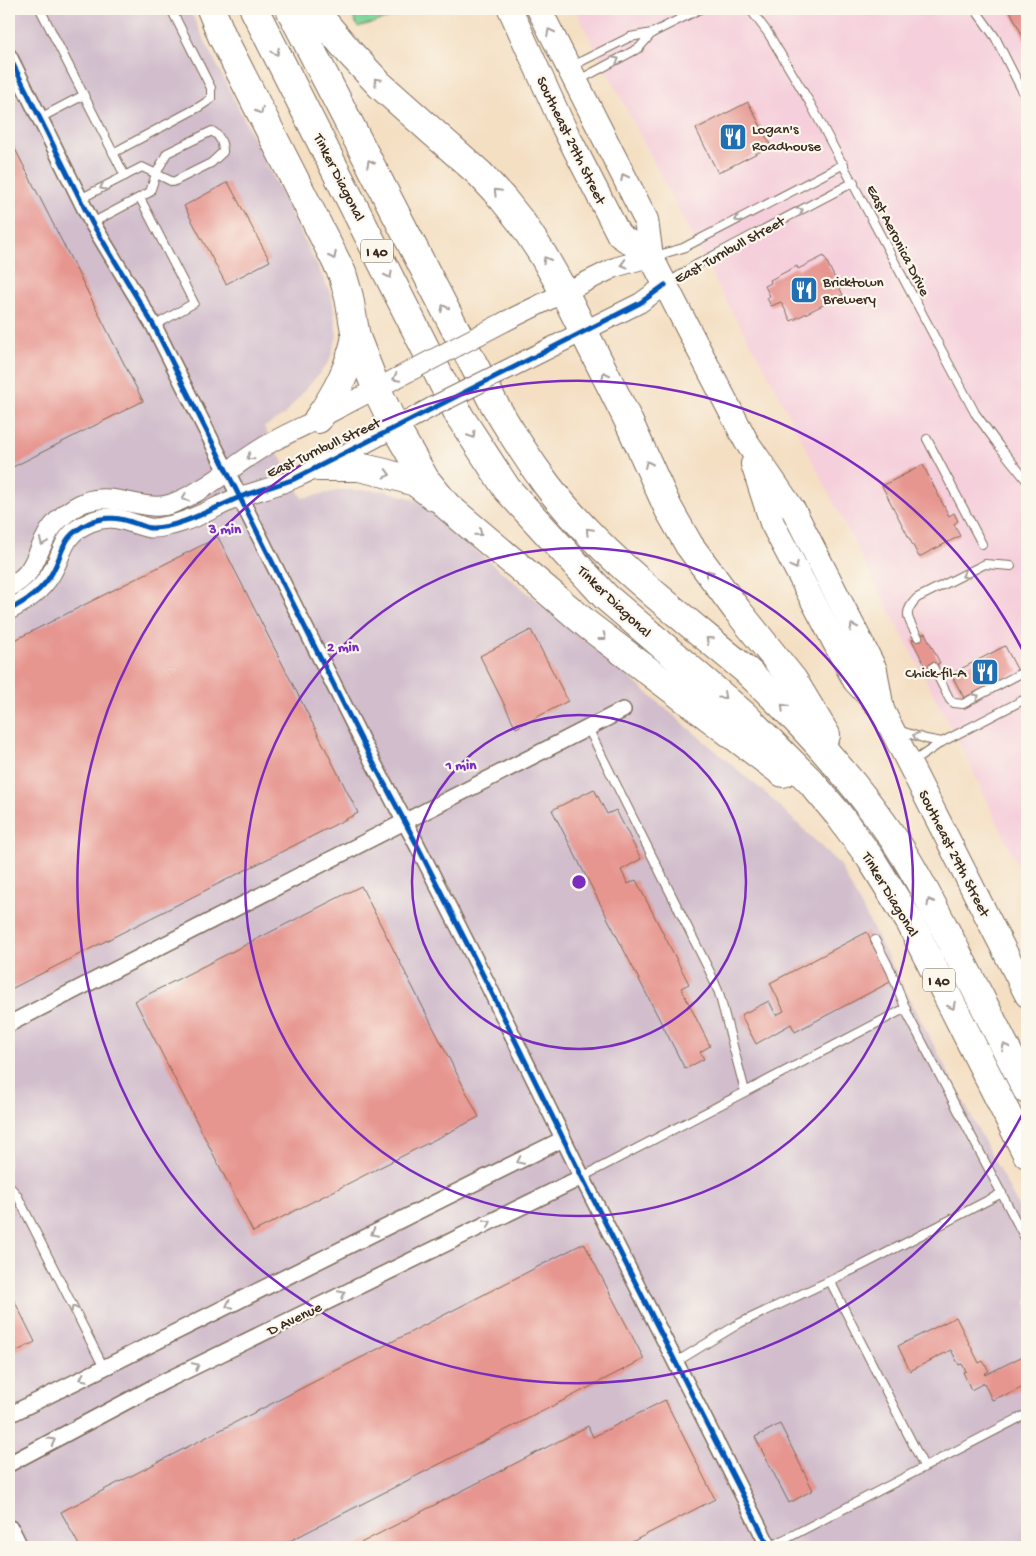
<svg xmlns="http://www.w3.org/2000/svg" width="1036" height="1556" font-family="'Gochi Hand',sans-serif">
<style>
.built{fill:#f5cfdb}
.industrial{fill:#d1bdcc}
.park{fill:url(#park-crowns);stroke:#5e815e}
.building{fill:#e6958f}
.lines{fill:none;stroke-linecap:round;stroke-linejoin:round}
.service-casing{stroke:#7c6958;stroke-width:10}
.minor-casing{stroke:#7c6958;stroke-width:18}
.tertiary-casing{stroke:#7c6958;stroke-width:21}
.secondary-casing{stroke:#7c6958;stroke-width:24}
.primary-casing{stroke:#7c6958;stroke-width:26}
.motorway-casing{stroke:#7c6958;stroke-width:30}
.service{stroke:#fff;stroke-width:8}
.minor{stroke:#fff;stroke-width:15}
.tertiary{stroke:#fff;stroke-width:19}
.secondary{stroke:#fff;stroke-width:21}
.primary{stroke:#fff;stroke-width:24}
.motorway{stroke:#fff;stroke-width:28}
.tertiary-bridge-casing{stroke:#7c6958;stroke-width:21;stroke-linecap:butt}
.tertiary-bridge{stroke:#fff;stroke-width:19}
.cycleway-casing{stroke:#fbf7ec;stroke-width:8}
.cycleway{stroke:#0057b8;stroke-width:5}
.oneway{stroke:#a79f9a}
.ring{fill:none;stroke:#7b2cbf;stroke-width:2.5}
.labels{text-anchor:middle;stroke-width:4.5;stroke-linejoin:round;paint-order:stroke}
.shield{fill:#fbf7ec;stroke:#75685c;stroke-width:1}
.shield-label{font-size:14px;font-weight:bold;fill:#3b2a1e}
.poi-label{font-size:15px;fill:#3b2a1e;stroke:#fbf7ec;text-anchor:start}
.street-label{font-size:15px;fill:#3b2a1e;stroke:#fbf7ec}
.centre{fill:#7b2cbf;stroke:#fbf7ec;stroke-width:2.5}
.ring-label{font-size:15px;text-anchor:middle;font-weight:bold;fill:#7b2cbf;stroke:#fbf7ec;stroke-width:4.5;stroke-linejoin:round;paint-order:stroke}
</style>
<defs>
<pattern id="park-crowns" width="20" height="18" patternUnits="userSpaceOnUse" patternTransform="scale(1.25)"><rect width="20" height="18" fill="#80d89d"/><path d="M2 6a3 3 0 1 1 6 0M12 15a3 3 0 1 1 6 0" fill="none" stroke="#6aaf7f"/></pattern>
</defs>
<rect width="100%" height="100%" fill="#fbf7ec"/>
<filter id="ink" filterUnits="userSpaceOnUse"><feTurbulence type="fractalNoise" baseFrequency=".02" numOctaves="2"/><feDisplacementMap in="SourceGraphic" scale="10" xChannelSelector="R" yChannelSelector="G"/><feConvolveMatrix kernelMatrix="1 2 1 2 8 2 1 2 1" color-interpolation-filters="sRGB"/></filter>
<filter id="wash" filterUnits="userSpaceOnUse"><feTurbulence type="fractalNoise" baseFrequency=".0096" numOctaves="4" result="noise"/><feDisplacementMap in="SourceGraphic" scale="20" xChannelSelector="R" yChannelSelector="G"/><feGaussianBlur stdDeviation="1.12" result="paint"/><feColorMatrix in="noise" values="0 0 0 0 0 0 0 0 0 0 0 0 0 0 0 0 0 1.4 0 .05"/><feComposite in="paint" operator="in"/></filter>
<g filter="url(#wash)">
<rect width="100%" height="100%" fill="#f4dfc3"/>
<polygon class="built" points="575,9 1027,9 1027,885 962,748 882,597 765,368 717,285"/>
<polygon class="industrial" points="9,9 189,9 332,296 337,336 329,362 283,416 264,427 302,498 343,490 383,490 420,501 470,546 561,620 770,797 839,864 1027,1223 1027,1547 9,1547"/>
<polygon class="park" points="349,9 422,9 358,27"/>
<g id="blocks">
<g class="building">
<polygon points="1009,9 1027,9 1027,44"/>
<polygon points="748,102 771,146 718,173 696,129"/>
<polygon points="9,137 143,401 9,469"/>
<polygon points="228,182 270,261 226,284 184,206"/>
<polygon points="824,256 843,295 791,321 781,302 771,306 767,298 770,296 765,286 771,283 770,280 797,266 798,269"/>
<polygon points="923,465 949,516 954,513 958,521 954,524 960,536 919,557 882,486"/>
<polygon points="218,537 358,813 9,990 9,643"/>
<polygon points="531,630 568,701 516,728 480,656"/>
<polygon points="925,633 940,663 927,670 912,640"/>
<polygon points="1005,646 1018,671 964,698 951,674"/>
<polygon points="594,789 607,814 616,810 641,859 621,870 628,884 636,880 689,984 681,988 710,1046 700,1052 704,1059 685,1069 552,810"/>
<polygon points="361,886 479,1117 253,1232 135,1001"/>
<polygon points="867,932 892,981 795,1032 791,1024 756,1044 741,1015 769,1001 776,1015 784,1011 770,983"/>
<polygon points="584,1243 644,1359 278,1547 80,1547 61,1512"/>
<polygon points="9,1290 35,1342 9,1355"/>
<polygon points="956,1317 979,1363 983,1361 989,1371 984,1374 985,1375 1027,1354 1027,1385 1005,1396 1004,1395 992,1400 984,1383 971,1390 963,1372 966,1371 962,1364 959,1365 951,1350 910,1371 898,1346"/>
<polygon points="665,1400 715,1499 622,1547 353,1547 588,1426 593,1437"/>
<polygon points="780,1424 813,1490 789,1503 755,1437"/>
</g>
</g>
</g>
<g filter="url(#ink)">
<use href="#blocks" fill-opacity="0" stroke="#7c6958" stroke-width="1"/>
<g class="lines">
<g class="service-casing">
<g id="service">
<polyline points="40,9 125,176"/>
<polyline points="750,9 768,33 810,103 975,413 999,446 1027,481"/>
<polyline points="975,9 995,37 1027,100"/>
<polyline points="570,67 630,37 652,33 700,9"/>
<polyline points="579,80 639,48 652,33"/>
<polyline points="40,118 84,95"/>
<polyline points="113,153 199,107 211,99 211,88 171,9"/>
<polyline points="140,198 194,303 154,326"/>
<path d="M80,199L142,167L173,182L211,163L223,152C223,142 220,136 212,131L167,153L156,174L150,192L92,223"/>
<polyline points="655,256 683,248 844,164"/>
<polyline points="667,284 692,267 854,182"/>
<polyline points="927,439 982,544"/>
<path d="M918,637C909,620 901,614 917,598L985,564L1011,566"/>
<polyline points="933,667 950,700 954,703 963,704 1027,670"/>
<polyline points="588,728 710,972 719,993 745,1091"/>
<polyline points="898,730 926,739 942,742"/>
<polyline points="911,763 942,742 1027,698"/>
<polyline points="875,940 891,971 908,1015 1027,1242"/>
<polyline points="582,1177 906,1008"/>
<polyline points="9,1186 17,1195 104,1368"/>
<polyline points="830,1281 924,1466"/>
<polyline points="676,1362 740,1323 861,1266 1002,1193"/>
<polyline points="770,1547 1027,1414"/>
</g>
</g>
<g class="minor-casing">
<g id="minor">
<polyline points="9,56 92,223 154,326 367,751 415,841 488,985 582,1177 769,1547"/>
<polyline points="9,1024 623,710"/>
<polyline points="9,1415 563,1139"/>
<polyline points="9,1464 165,1381 582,1177"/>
</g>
</g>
<g class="tertiary-casing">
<g id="tertiary">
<polyline points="506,321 616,267 651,257"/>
<polyline points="528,359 640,303 665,285"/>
<path d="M9,587C34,574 34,559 46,537C53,522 70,508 85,502C115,491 146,513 171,504C210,490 238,460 274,441C288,433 304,426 318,419C351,402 383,385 416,368"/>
<path d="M9,610C26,601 41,591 51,574C65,551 61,534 91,522C115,512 128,524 150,528C156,529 166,526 172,525C196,519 217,506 239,497C256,491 275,487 293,479C341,458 388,431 434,406"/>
</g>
</g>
<g class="secondary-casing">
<polyline id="secondary" points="9,1531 17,1547"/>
</g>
<g class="primary-casing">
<g id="primary">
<polyline points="510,9 564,128 619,235 651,257"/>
<polyline points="539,9 646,220 651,257 746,441 794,511 875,670 882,710 1027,995"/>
<polyline points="753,464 772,523 855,681 882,710"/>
</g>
</g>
<g class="motorway-casing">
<g id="motorway">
<polyline points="211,9 222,36 342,273 349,297 356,337 376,388 395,427 425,479 447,506 589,626 783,773"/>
<polyline points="254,9 460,417 507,489 606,597 745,716 811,782 838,814 871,859 910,922 1027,1154"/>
<path d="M290,9L493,402C510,431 527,458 547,485C602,557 678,613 747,671C802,723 853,779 896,842C917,874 935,910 953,945C978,993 1003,1042 1027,1090"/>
<polyline points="313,9 350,53 380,85 480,174 503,199 522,223 543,255 564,292 627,418 668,508 689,545 737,610 793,680 826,735"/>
<path d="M318,419C337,392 349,369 356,337"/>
<polyline points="318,467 359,467 385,473 415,482 435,497"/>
</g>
</g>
<use href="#service" class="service"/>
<use href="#minor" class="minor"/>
<use href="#tertiary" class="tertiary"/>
<use href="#secondary" class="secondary"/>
<use href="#primary" class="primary"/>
<use href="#motorway" class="motorway"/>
<g class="tertiary-bridge-casing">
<g id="tertiary-bridge">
<polyline points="416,368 506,321"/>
<polyline points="434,406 528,359"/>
</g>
</g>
<use href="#tertiary-bridge" class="tertiary-bridge"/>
<g class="cycleway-casing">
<g id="cycleway">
<polyline points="9,56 92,223 154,326 367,751 415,841 488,985 582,1177 769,1547"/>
<path d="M9,610C26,601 42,591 52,573C65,550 60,537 89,523C105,515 121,518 137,524C141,525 147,528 151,528C177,529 214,508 238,498C255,491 274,486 292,480L640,303L665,285"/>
</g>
</g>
<use href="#cycleway" class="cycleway"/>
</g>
<defs><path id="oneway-chevron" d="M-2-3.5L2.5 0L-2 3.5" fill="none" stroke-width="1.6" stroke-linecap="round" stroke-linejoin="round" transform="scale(1.25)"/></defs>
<g class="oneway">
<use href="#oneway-chevron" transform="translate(550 32) rotate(-117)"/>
<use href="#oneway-chevron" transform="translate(276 52) rotate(63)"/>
<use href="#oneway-chevron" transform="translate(616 60) rotate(-28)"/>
<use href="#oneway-chevron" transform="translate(377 81) rotate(-135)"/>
<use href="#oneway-chevron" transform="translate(260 111) rotate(63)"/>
<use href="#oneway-chevron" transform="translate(370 163) rotate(-117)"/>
<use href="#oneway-chevron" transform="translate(624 177) rotate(-117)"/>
<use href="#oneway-chevron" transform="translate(103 187) rotate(153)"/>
<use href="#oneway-chevron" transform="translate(497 192) rotate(-134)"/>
<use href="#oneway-chevron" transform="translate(800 211) rotate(-28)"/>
<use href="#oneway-chevron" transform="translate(738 219) rotate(152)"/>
<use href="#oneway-chevron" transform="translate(333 256) rotate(63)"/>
<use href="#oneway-chevron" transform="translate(546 260) rotate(-120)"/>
<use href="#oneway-chevron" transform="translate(624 264) rotate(165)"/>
<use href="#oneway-chevron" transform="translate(389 275) rotate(63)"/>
<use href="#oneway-chevron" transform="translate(444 308) rotate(-117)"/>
<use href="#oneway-chevron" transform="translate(605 375) rotate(-117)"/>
<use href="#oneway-chevron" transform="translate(396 378) rotate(153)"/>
<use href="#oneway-chevron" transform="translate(472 435) rotate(58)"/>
<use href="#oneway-chevron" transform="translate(250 457) rotate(146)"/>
<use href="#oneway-chevron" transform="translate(648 464) rotate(-114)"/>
<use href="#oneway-chevron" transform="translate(387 474) rotate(15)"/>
<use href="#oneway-chevron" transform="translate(185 498) rotate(157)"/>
<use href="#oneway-chevron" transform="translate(589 531) rotate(-134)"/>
<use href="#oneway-chevron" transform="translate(479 533) rotate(40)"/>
<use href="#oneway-chevron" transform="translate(43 542) rotate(113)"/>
<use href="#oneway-chevron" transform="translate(795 566) rotate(62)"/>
<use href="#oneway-chevron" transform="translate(709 573) rotate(-126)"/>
<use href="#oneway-chevron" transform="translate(965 575) rotate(153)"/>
<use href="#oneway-chevron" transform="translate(853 627) rotate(-117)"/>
<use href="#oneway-chevron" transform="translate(603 637) rotate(37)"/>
<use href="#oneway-chevron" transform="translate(709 640) rotate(-140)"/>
<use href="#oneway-chevron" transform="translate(723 696) rotate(42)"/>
<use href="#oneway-chevron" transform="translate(976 697) rotate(-28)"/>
<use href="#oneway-chevron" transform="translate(784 707) rotate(-135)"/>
<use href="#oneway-chevron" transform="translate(916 736) rotate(-161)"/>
<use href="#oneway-chevron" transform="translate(930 902) rotate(-120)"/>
<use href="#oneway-chevron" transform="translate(952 1006) rotate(63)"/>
<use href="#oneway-chevron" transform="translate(1005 1047) rotate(-117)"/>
<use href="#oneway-chevron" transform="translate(520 1161) rotate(154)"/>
<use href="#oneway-chevron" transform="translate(488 1223) rotate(-26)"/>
<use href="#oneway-chevron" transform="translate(374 1233) rotate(154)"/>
<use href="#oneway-chevron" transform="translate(342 1294) rotate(-26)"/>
<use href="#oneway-chevron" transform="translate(229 1305) rotate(154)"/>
<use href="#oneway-chevron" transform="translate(74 1309) rotate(-117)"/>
<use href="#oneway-chevron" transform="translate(196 1366) rotate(-26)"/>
<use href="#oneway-chevron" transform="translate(83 1378) rotate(154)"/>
<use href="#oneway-chevron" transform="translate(52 1441) rotate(-28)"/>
</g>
</g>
<g class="ring">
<circle cx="579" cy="882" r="167"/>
<circle cx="579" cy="882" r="334"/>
<path d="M1025 1109A501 501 0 1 1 1025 655"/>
</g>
<defs>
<g id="restaurant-square" transform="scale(1.4375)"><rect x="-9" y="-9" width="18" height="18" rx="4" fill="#1f6fb2" stroke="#fbf7ec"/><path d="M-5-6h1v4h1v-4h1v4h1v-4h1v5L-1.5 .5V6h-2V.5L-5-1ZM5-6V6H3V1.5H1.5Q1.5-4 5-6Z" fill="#fff"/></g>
</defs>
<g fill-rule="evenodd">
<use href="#restaurant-square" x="733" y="137"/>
<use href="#restaurant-square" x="804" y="290"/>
<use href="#restaurant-square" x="985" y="672"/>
</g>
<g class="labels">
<g class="shield">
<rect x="361" y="239.5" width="32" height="23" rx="4"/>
<rect x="923" y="968.5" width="32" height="23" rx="4"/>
</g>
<g class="shield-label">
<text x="377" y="256">I 40</text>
<text x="939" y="985">I 40</text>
</g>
<g class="poi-label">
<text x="752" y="133">Logan's<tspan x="752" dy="17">Roadhouse</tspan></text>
<text x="823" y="286">Bricktown<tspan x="823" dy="17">Brewery</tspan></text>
<text x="966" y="677" text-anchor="end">Chick-fil-A</text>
</g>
<g class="street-label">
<text transform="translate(572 140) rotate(64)" y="5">Southeast 29th Street</text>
<text transform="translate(340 177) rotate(63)" y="5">Tinker Diagonal</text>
<text transform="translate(899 240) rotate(63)" y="5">East Aeronica Drive</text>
<text transform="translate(729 249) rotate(-29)" y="5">East Turnbull Street</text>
<text transform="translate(323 447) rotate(-25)" y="5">East Turnbull Street</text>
<text transform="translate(615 601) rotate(44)" y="5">Tinker Diagonal</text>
<text transform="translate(955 853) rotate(63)" y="5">Southeast 29th Street</text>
<text transform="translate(891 894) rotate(59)" y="5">Tinker Diagonal</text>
<text transform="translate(294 1318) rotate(-26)" y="5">D Avenue</text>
</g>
</g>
<circle cx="579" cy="882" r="8" class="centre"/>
<g class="ring-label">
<text x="225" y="533">3 min</text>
<text x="343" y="651">2 min</text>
<text x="461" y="769">1 min</text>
</g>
<rect width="1036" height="1556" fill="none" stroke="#fbf7ec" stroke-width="30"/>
</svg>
